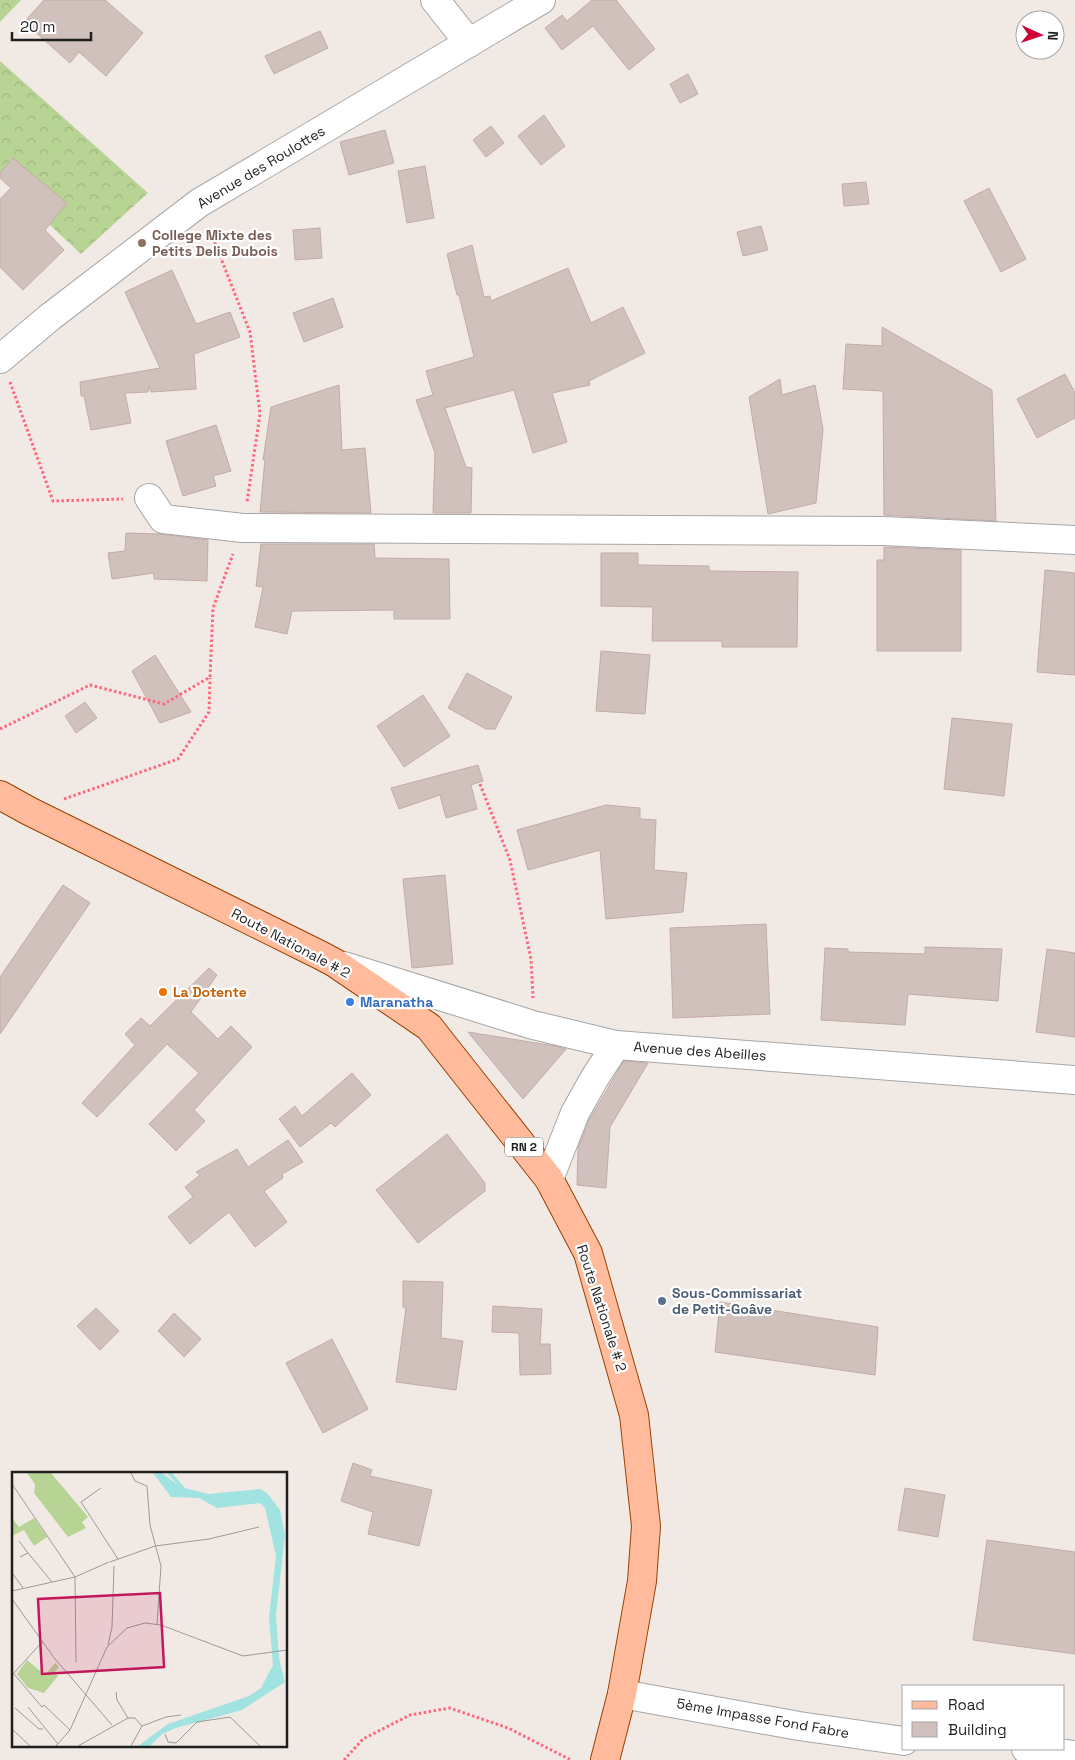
<svg xmlns="http://www.w3.org/2000/svg" width="1075" height="1760" font-family="'Space Grotesk',sans-serif">
<style>
.forest{fill:url(#forest-crowns)}
.building{fill:#d1c1bd;stroke:#c4aba5}
.lines{fill:none;stroke-linecap:round;stroke-linejoin:round}
.minor-casing{stroke:#a6a6a6;stroke-width:30}
.tertiary-casing{stroke:#a6a6a6;stroke-width:30}
.primary-casing{stroke:#9a4000;stroke-width:30}
.path{stroke:#ff677e;stroke-width:3;stroke-dasharray:2.5 2.5;stroke-linecap:butt}
.minor{stroke:#fff;stroke-width:28}
.tertiary{stroke:#fff;stroke-width:28}
.primary{stroke:#ffbb9b;stroke-width:28}
.education-dot{fill:#8d6e63;stroke:#fff;stroke-width:2}
.food-dot{fill:#e8710a;stroke:#fff;stroke-width:2}
.shop-dot{fill:#3f7fe0;stroke:#fff;stroke-width:2}
.service-dot{fill:#5c6f8a;stroke:#fff;stroke-width:2}
.labels{text-anchor:middle;stroke-width:4.5;stroke-linejoin:round;paint-order:stroke}
.shield{fill:#fff;stroke:#626262;stroke-width:1}
.shield-label{font-size:12px;font-weight:bold;fill:#1f1f1f}
.street-label{font-size:14px;fill:#1f1f1f;stroke:#fff}
.education-label{font-size:14px;font-weight:bold;fill:#785e54;stroke:#fff;text-anchor:start}
.food-label{font-size:14px;font-weight:bold;fill:#c56008;stroke:#fff;text-anchor:start}
.shop-label{font-size:14px;font-weight:bold;fill:#366cbe;stroke:#fff;text-anchor:start}
.service-label{font-size:14px;font-weight:bold;fill:#4e5e75;stroke:#fff;text-anchor:start}
.inset-road{fill:none;stroke:#9d9995;stroke-width:1}
.view{fill:#c2185b;fill-opacity:0.15;stroke:#c2185b;stroke-width:2.5}
.inset-edge{fill:none;stroke:#1f1f1f;stroke-width:2.5}
</style>
<defs>
<pattern id="forest-crowns" width="20" height="18" patternUnits="userSpaceOnUse" patternTransform="scale(1.25)"><rect width="20" height="18" fill="#b8d495"/><path d="M2 6a3 3 0 1 1 6 0M12 15a3 3 0 1 1 6 0" fill="none" stroke="#9eb680"/></pattern>
</defs>
<rect width="100%" height="100%" fill="#f1eae4"/>
<g class="forest">
<polygon points="0,0 21,0 0,22"/>
<polygon points="0,61 148,193 81,254 0,178"/>
</g>
<g class="building">
<polygon points="44,0 105,0 143,33 106,76 79,52 70,63 24,22"/>
<polygon points="592,0 616,0 655,49 629,70 593,26 562,50 545,28 562,15 567,21"/>
<polygon points="320,31 328,48 274,74 265,56"/>
<polygon points="688,74 698,94 680,103 670,84"/>
<polygon points="544,115 565,146 541,165 518,136"/>
<polygon points="491,126 504,143 486,157 473,140"/>
<polygon points="385,130 394,163 349,175 340,142"/>
<polygon points="13,158 67,203 45,230 64,250 23,290 0,267 0,199 11,188 0,178 0,173"/>
<polygon points="425,166 434,218 407,223 398,171"/>
<polygon points="866,182 869,204 844,206 842,184"/>
<polygon points="989,188 1026,259 1001,272 964,201"/>
<polygon points="761,226 768,250 743,256 737,232"/>
<polygon points="320,228 322,258 295,260 293,230"/>
<polygon points="472,245 484,297 490,296 491,301 568,268 591,323 623,307 645,353 589,381 590,385 552,393 567,442 533,453 514,390 445,408 466,467 472,468 471,513 433,513 435,453 416,400 433,395 426,371 474,357 459,295 457,295 447,254"/>
<polygon points="172,270 196,324 230,312 240,337 194,354 196,389 151,392 149,386 148,392 125,393 131,423 91,430 84,396 81,396 80,382 160,368 125,292"/>
<polygon points="333,298 343,327 304,342 293,313"/>
<polygon points="882,327 992,390 996,521 884,515 883,391 843,389 846,344 882,346"/>
<polygon points="1065,374 1075,393 1075,418 1037,438 1017,399"/>
<polygon points="780,379 782,395 815,385 823,429 816,503 768,514 749,397"/>
<polygon points="339,385 342,450 365,448 371,513 260,512 265,459 263,460 271,407"/>
<polygon points="216,425 231,471 213,476 216,486 183,496 166,441"/>
<polygon points="126,533 161,534 208,540 207,581 154,579 154,573 112,579 108,553 125,551"/>
<polygon points="261,544 374,544 375,558 449,559 450,619 394,619 394,610 292,611 287,634 255,627 263,587 256,586"/>
<polygon points="884,547 961,550 961,651 877,651 877,560 884,560"/>
<polygon points="601,553 638,553 638,565 709,566 709,571 798,572 797,647 722,647 722,641 652,641 653,607 601,606"/>
<polygon points="1045,570 1075,573 1075,675 1037,672"/>
<polygon points="601,651 650,655 645,714 596,711"/>
<polygon points="155,655 191,712 160,723 132,671"/>
<polygon points="467,673 512,697 495,729 486,729 448,708"/>
<polygon points="423,695 450,736 404,767 377,726"/>
<polygon points="85,702 97,718 76,733 65,716"/>
<polygon points="952,718 1012,724 1004,796 944,789"/>
<polygon points="478,765 483,781 471,785 477,809 446,818 440,795 399,809 391,788"/>
<polygon points="606,805 640,808 640,819 656,820 654,870 687,873 683,912 606,919 600,850 528,870 517,830"/>
<polygon points="445,875 453,964 412,968 403,879"/>
<polygon points="63,885 90,903 0,1034 0,977"/>
<polygon points="766,924 770,1014 673,1018 670,928"/>
<polygon points="925,947 1002,949 998,1001 908,994 905,1025 821,1020 825,948 848,949 848,952 925,954"/>
<polygon points="1047,949 1075,953 1075,1037 1036,1032"/>
<polygon points="209,968 217,975 191,1012 218,1039 231,1026 252,1047 194,1110 205,1121 176,1151 149,1124 199,1073 167,1044 97,1117 82,1103 135,1045 125,1034 141,1018 150,1026"/>
<polygon points="468,1032 555,1046 566,1049 523,1099"/>
<polygon points="624,1061 648,1063 610,1127 606,1188 577,1185 578,1148 589,1120"/>
<polygon points="352,1073 371,1095 335,1127 331,1123 300,1147 279,1119 295,1106 302,1116"/>
<polygon points="447,1134 485,1183 485,1191 418,1243 376,1190"/>
<polygon points="288,1140 303,1162 282,1174 283,1178 264,1191 287,1222 255,1247 229,1212 190,1244 168,1217 193,1197 185,1187 200,1175 196,1172 237,1149 248,1167"/>
<polygon points="403,1281 443,1282 441,1338 463,1341 456,1390 396,1382 406,1308 403,1307"/>
<polygon points="720,1302 878,1327 875,1375 715,1352"/>
<polygon points="493,1306 542,1309 540,1344 550,1344 551,1374 520,1375 519,1333 492,1332"/>
<polygon points="96,1308 119,1331 100,1350 77,1326"/>
<polygon points="174,1313 201,1339 184,1357 158,1331"/>
<polygon points="332,1339 368,1409 323,1433 286,1363"/>
<polygon points="353,1463 372,1470 370,1476 432,1490 419,1546 368,1534 373,1512 341,1501"/>
<polygon points="905,1488 945,1495 938,1537 898,1530"/>
<polygon points="987,1540 1075,1552 1075,1654 973,1640"/>
</g>
<g class="lines">
<g class="minor-casing">
<g id="minor">
<polyline points="435,0 469,43"/>
<polyline points="0,359 50,317 199,203 541,0"/>
<polyline points="149,498 163,519 243,528 883,531 1075,540"/>
<polyline points="622,1694 799,1726 904,1741"/>
<polyline points="1026,1749 1075,1755"/>
</g>
</g>
<g class="tertiary-casing">
<g id="tertiary">
<polyline points="344,966 533,1025 616,1045 1075,1080"/>
<polyline points="549,1179 575,1113 594,1079 616,1045"/>
</g>
</g>
<g class="primary-casing">
<polyline id="primary" points="0,795 29,811 322,956 335,963 429,1027 549,1179 588,1253 634,1415 646,1526 642,1581 622,1694 605,1760"/>
</g>
<g class="path">
<polyline points="209,228 250,332 260,414 247,502"/>
<polyline points="10,382 53,501 123,499"/>
<polyline points="0,729 90,685 164,704 210,677 213,608 233,554"/>
<polyline points="480,784 510,860 531,959 533,998"/>
<polyline points="64,799 178,759 209,712 210,678"/>
<polyline points="344,1760 363,1739 410,1715 450,1708 508,1728 571,1760"/>
</g>
<use href="#minor" class="minor"/>
<use href="#tertiary" class="tertiary"/>
<use href="#primary" class="primary"/>
</g>
<circle class="education-dot" cx="142" cy="243" r="5"/>
<circle class="food-dot" cx="163" cy="992" r="5"/>
<circle class="shop-dot" cx="350" cy="1002" r="5"/>
<circle class="service-dot" cx="662" cy="1301" r="5"/>
<g class="labels">
<rect class="shield" x="505" y="1137.5" width="38" height="19" rx="4"/>
<g class="shield-label">
<text x="524" y="1151">RN 2</text>
</g>
<g class="street-label">
<text transform="translate(261 167) rotate(-31)" y="5">Avenue des Roulottes</text>
<text transform="translate(291 943) rotate(28)" y="5">Route Nationale # 2</text>
<text transform="translate(700 1051) rotate(4)" y="5">Avenue des Abeilles</text>
<text transform="translate(602 1308) rotate(72)" y="5">Route Nationale # 2</text>
<text transform="translate(763 1718) rotate(10)" y="5">5ème Impasse Fond Fabre</text>
</g>
<g class="education-label">
<text x="152" y="240">College Mixte des<tspan x="152" dy="16">Petits Delis Dubois</tspan></text>
</g>
<g class="food-label">
<text x="173" y="997">La Dotente</text>
</g>
<g class="shop-label">
<text x="360" y="1007">Maranatha</text>
</g>
<g class="service-label">
<text x="672" y="1298">Sous-Commissariat<tspan x="672" dy="16">de Petit-Goâve</tspan></text>
</g>
</g>
<g transform="translate(12 1472)">
<rect width="275" height="275" fill="#f1eae4"/>
<path d="M15,1H39L76,45L70,50L74,56L56,65L22,21L23,12ZM0,46L7,55L22,46L35,65L22,74L12,58L0,64ZM15,188L33,203L43,191L47,195L42,201L46,204L32,221L16,216L5,202Z" fill="#b8d495"/>
<path d="M141,1H150L166,13L155,1H160L173,16L196,22L248,17L255,21L268,38L273,63L264,143L267,186L273,210L230,238L164,256L150,262L138,274H126L156,252L237,224L249,216L261,193L257,145L264,84L253,36L248,31L205,36L187,26L159,25Z" fill="#a0e3e1"/>
<path class="inset-road" d="M119,1L123,9L135,14L138,53L149,94L145,152M0,12L63,105L64,190M89,16L69,30L106,87M7,69L16,81L8,85M16,81L40,110M98,90L143,74L197,67L247,55M1,102L11,116M0,119L63,105L97,90M0,127L43,187L100,253M96,173L100,155L102,94M1,202L31,169M2,202L30,235L32,233L58,258M104,220L105,228L116,246M16,235L46,272M3,236L27,257H31M0,257L18,274M153,262L156,270L164,271L185,250L218,245L248,274M44,274L58,258L95,175L115,156L133,151L149,153L231,184L275,178M66,274L116,246H123L130,254L154,245L169,243M119,274L130,254"/>
<path class="view" d="M148,121L152,195L30,202L26,127Z"/>
<rect width="275" height="275" class="inset-edge"/>
</g>
<rect x="902" y="1685" width="162" height="65" fill="#ffffff" stroke="#a5a5a5"/>
<rect x="912" y="1701" width="25" height="8" fill="#ffbb9b" stroke="#a5a5a5"/>
<text x="948" y="1710" font-size="15" fill="#1f1f1f">Road</text>
<rect x="912" y="1722" width="25" height="15" fill="#d1c1bd" stroke="#a5a5a5"/>
<text x="948" y="1735" font-size="15" fill="#1f1f1f">Building</text>
<g transform="translate(1040 35) rotate(93)"><circle r="24" fill="#ffffff" stroke="#a5a5a5"/>
<path d="M0-4L9 19L0 12L-9 19Z" fill="#ce0034"/>
<text y="-8" font-size="14" font-weight="bold" text-anchor="middle" fill="#1f1f1f">N</text>
</g>
<path d="M12 32v8h79v-8" fill="none" stroke="#1f1f1f" stroke-width="2.5"/>
<text x="20" y="32" font-size="15" fill="#1f1f1f" stroke="#ffffff" stroke-width="4" paint-order="stroke">20 m</text>
</svg>
